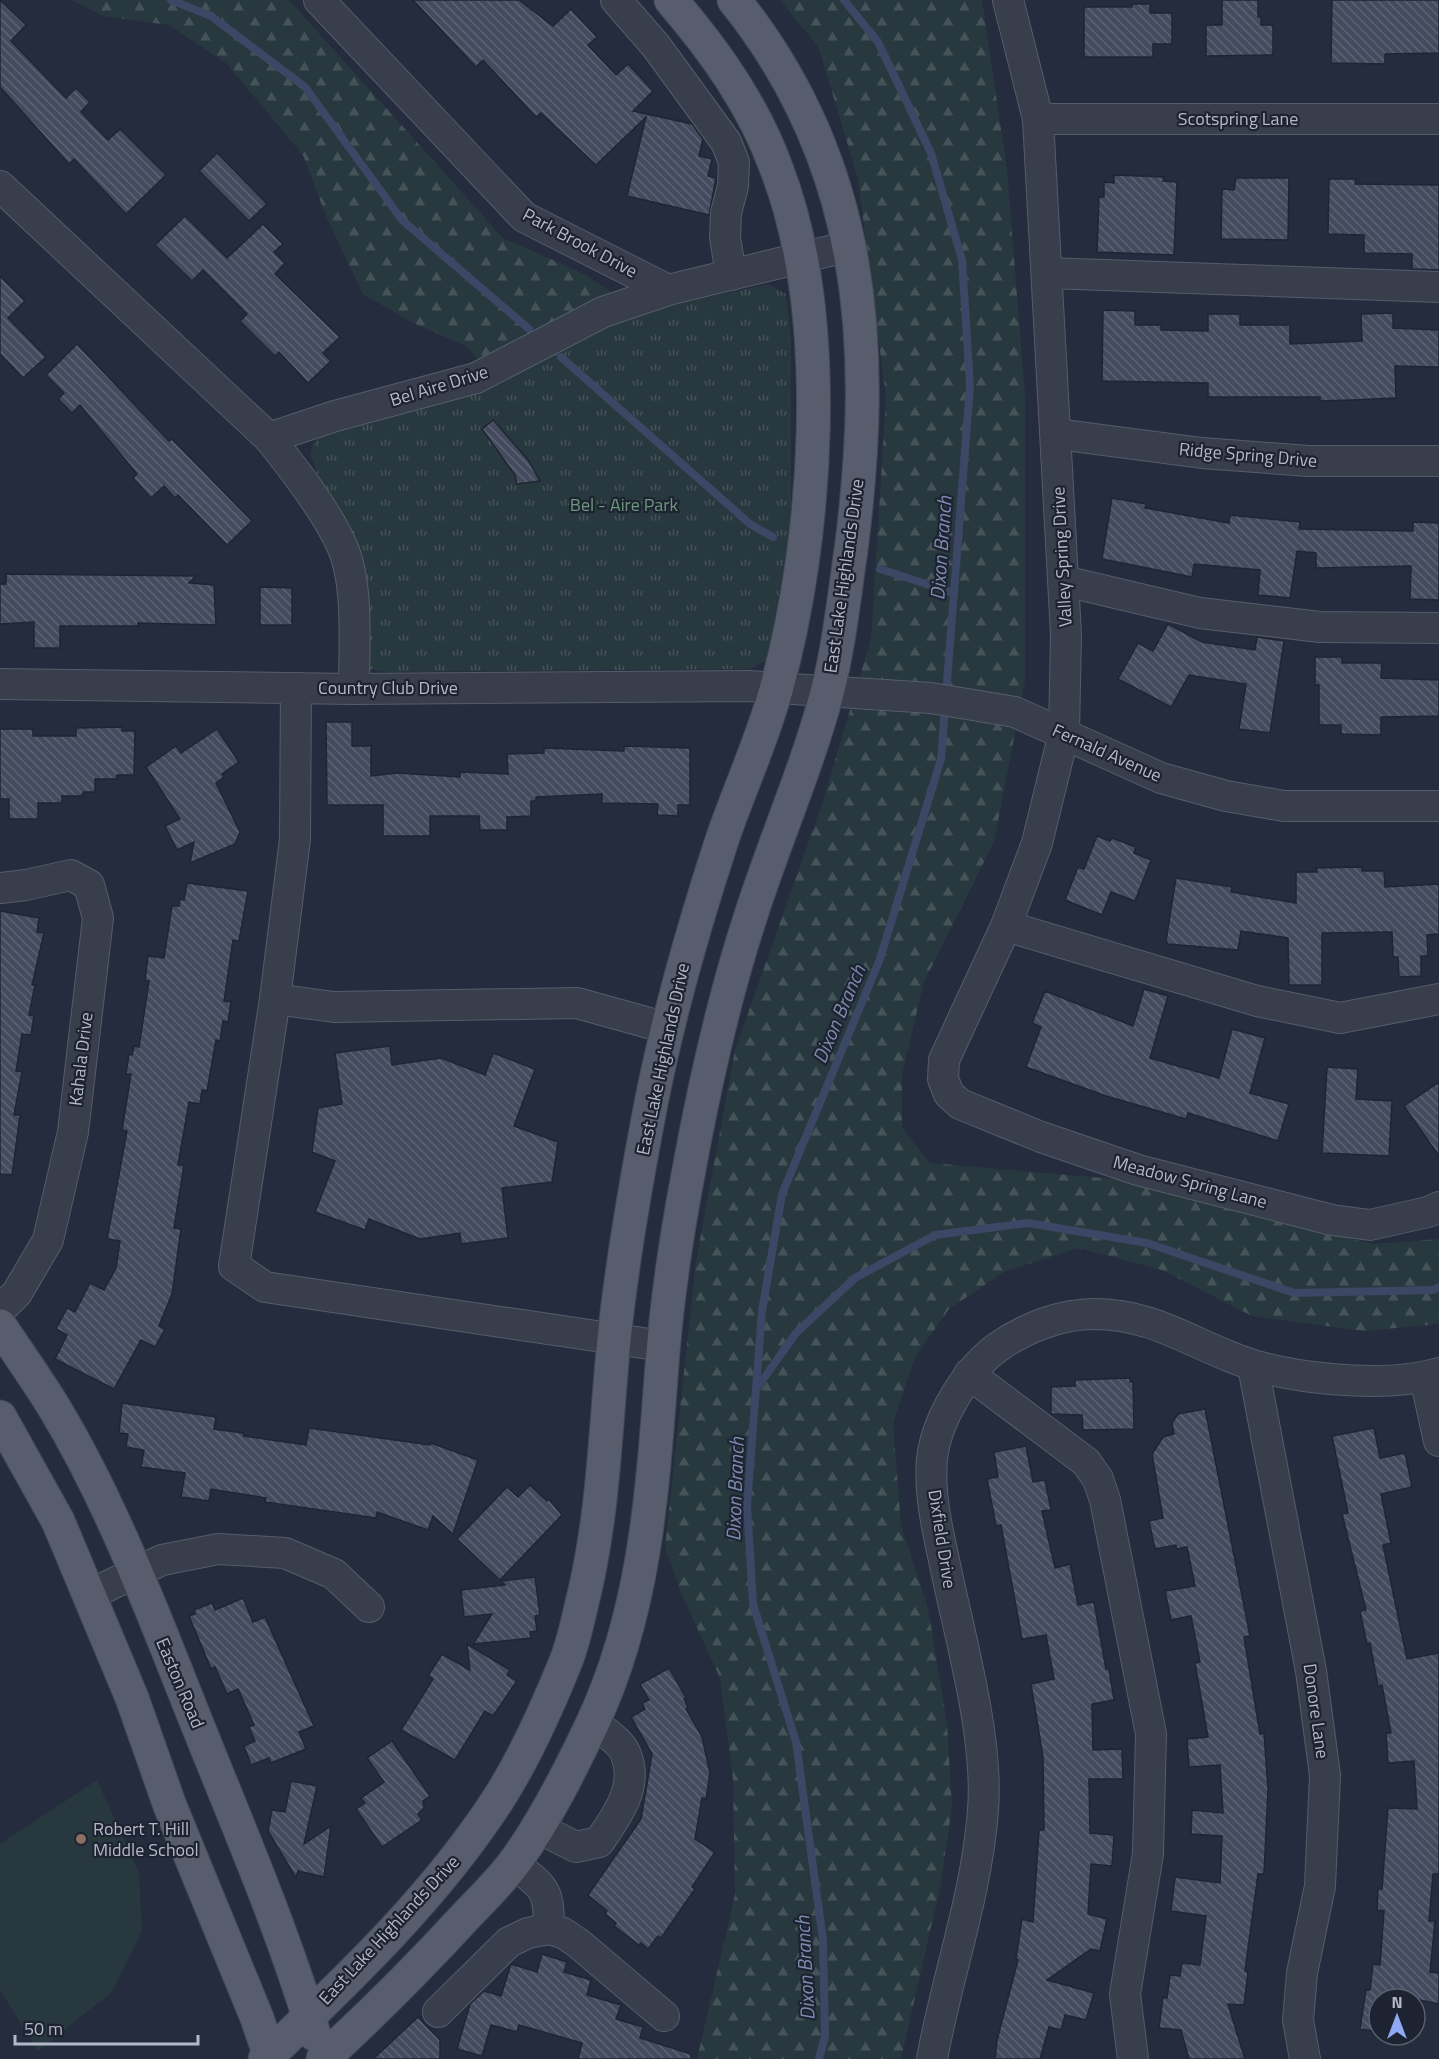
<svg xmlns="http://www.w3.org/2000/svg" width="1439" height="2059" font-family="'Titillium Web',sans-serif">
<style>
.grass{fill:#27383e}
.forest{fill:url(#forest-firs)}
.park{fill:url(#park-tufts)}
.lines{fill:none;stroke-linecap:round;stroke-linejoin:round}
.stream{stroke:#3b4765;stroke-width:8}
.building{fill:url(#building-back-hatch);stroke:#202534;stroke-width:1.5}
.minor-casing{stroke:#575c6b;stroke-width:32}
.major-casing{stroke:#424756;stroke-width:35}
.minor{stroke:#393e4d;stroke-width:30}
.major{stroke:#575d6d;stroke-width:33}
.education-dot{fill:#8d6e63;stroke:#1e2332;stroke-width:2}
.labels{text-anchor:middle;stroke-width:4.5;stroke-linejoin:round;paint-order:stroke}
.street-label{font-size:18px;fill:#b4b9c8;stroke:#1e2332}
.park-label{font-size:18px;fill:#6c987c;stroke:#1e2332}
.poi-label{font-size:18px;fill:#b4b9c8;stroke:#1e2332;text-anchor:start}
.water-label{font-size:20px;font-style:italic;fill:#7d8cae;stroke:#1e2332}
</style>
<defs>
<pattern id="forest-firs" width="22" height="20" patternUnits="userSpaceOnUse" patternTransform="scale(1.5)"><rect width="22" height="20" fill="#27383e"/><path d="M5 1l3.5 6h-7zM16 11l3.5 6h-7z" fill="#445358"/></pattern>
<pattern id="park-tufts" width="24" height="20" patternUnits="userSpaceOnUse" patternTransform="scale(1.5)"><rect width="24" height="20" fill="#27383e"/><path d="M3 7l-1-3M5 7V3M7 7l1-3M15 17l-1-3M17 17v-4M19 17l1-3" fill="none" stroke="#445358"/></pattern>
<pattern id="building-back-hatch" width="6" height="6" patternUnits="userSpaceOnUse" patternTransform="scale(1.5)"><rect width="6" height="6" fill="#444b5e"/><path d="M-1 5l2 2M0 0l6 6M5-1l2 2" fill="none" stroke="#5d6374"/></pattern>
</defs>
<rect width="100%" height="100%" fill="#252c3d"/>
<polygon class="grass" points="97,1780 139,1873 142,1931 112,1992 38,2051 0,1990 0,1844"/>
<g class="forest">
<polygon points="71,0 289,0 503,238 584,274 674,333 552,439 466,346 411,322 363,294 326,216 303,155 226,63 169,25 103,16"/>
<polygon points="780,0 982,0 1007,170 1025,395 1025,681 994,842 924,982 902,1075 902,1128 930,1163 1127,1180 1254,1216 1374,1244 1439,1239 1439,1324 1364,1331 1252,1316 1162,1270 1078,1248 1004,1272 949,1309 915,1357 893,1423 901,1525 928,1608 947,1723 952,1806 941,1883 901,2059 697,2059 735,1895 733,1779 720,1678 681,1593 665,1547 696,1261 735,1050 823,801 871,639 886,397 858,179 819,48"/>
</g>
<polygon class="park" points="768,284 786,294 791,337 791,506 787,547 768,659 750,669 386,672 365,668 321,484 310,453 318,435 489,385 571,349 614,325 656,309"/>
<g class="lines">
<g class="stream">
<polyline points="171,0 211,16 305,87 402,220 529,329"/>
<polyline points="844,0 878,42 931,153 962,260 970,386 946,695"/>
<polyline points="561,357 750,524 773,537"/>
<polyline points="880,569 954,593"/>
<polyline points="757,1388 796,1333 855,1278 935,1235 1028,1223 1147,1243 1294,1293 1433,1290 1439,1287"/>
<polyline points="819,2059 825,2036 823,1940 796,1742 753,1604 747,1505 762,1311 782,1194 880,959 941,759 945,707"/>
</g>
</g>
<g class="building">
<polygon points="0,0 26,25 11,41 66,98 76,88 90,102 81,112 108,140 120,129 166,175 126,214 74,159 69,164 0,87"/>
<polygon points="413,0 519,0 553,26 571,9 597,37 588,45 616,75 628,64 653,91 633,111 692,124 703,139 699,156 712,159 708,176 716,178 709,215 627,196 646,117 596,165 541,113 536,117 483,60 476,67"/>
<polygon points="1222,0 1258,0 1258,17 1261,17 1261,25 1273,25 1273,55 1206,56 1206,25 1222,25"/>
<polygon points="1332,0 1439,0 1439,53 1385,54 1385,64 1331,63"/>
<polygon points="1132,4 1150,4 1150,13 1172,13 1172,44 1153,44 1153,57 1084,57 1084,7 1132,7"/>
<polygon points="217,153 267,204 249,221 199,171"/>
<polygon points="1114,175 1164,177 1163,181 1177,182 1174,255 1097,252 1099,197 1104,197 1104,182 1114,183"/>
<polygon points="1236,178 1289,178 1288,240 1221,239 1222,189 1234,190"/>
<polygon points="1329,179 1356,179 1355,184 1439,185 1439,270 1412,269 1412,254 1364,253 1364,235 1328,234"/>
<polygon points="185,216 227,258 263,224 283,244 274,252 285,263 275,274 340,337 323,353 331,361 308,383 279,352 275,356 240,321 247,314 203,270 192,281 155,245"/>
<polygon points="0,276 25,301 8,318 46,357 23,378 0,354"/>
<polygon points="1103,310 1135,311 1135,325 1161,325 1161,330 1208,331 1208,314 1240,314 1240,325 1290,325 1290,344 1362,341 1361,314 1393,313 1393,328 1439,330 1439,367 1395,366 1396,398 1352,400 1320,401 1320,397 1208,397 1208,383 1102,381"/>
<polygon points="77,344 169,441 172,439 252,521 227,545 178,495 175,498 164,486 151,498 133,478 137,474 80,405 72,413 58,399 64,393 46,375"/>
<polygon points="493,420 528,460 540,481 517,484 515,475 482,429"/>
<polygon points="1112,498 1146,504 1145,508 1229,523 1230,515 1300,522 1299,529 1413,531 1413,522 1439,523 1439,600 1410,599 1411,566 1316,568 1316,553 1297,551 1290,598 1258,595 1260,570 1194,564 1192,577 1102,559"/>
<polygon points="6,574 196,576 189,583 214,585 216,625 138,623 138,626 60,626 60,648 34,648 34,622 0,624 0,584 6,584"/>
<polygon points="260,587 292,588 292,625 260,625"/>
<polygon points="1168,624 1202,642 1255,650 1257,637 1284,641 1270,733 1239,729 1246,684 1189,675 1171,707 1118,679 1138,643 1153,651"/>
<polygon points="1315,657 1342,657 1342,663 1382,663 1381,678 1439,680 1439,716 1381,717 1381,735 1341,734 1341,725 1319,725 1319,685 1315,685"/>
<polygon points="326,722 352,722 352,746 371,746 371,776 397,773 460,777 460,772 508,774 507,754 544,753 544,748 624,751 624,746 690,748 690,805 678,805 678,816 657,815 658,804 602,803 602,794 536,797 536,801 531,801 531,816 507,817 507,830 480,830 479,816 430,816 430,836 383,836 383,805 327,805"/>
<polygon points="122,727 122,731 135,731 134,775 117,775 117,779 95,779 95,792 83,792 82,796 62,796 62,803 38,803 38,819 9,819 9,799 0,799 0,729 33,729 33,736 76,736 76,728"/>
<polygon points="217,729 239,762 222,774 224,777 216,783 240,832 235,844 190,863 194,842 177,850 165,826 180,819 146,767 176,746 181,753"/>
<polygon points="1097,836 1110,841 1112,838 1136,847 1134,853 1151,860 1135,901 1111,892 1102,915 1065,900 1078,867 1084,869"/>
<polygon points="1362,867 1362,871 1384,871 1385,887 1439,884 1439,934 1427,935 1428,956 1421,956 1421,976 1399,977 1398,957 1393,957 1392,932 1322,933 1322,985 1289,985 1288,938 1241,931 1238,950 1168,944 1166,941 1176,878 1232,887 1231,892 1296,903 1296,872 1317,872 1316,868"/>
<polygon points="187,883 248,891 239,941 233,940 224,1001 231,1002 228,1022 223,1021 220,1041 216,1040 207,1091 202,1090 200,1104 189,1102 178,1165 184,1165 174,1228 181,1229 172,1294 159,1326 165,1329 155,1347 141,1340 114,1389 55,1359 67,1335 56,1329 67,1308 75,1312 90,1283 104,1290 116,1268 120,1241 107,1239 127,1131 122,1130 131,1074 126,1074 129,1054 132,1055 134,1046 139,1047 149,981 145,980 148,956 164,958 172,906 179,906 180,899 184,900"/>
<polygon points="0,911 39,918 37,932 44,933 32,985 35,985 29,1015 34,1016 31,1035 22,1034 16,1071 22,1072 14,1115 20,1115 12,1175 0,1174"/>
<polygon points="1144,989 1168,996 1150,1058 1219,1078 1232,1029 1265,1038 1250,1093 1289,1104 1278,1141 1188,1113 1186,1119 1106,1096 1026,1067 1041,1027 1032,1023 1045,991 1133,1026"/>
<polygon points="390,1046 392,1065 441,1058 485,1075 493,1053 535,1069 514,1126 558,1142 552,1182 502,1188 508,1238 461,1244 460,1233 420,1239 369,1219 365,1230 315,1212 335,1161 312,1152 318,1108 342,1104 335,1053"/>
<polygon points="1327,1067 1358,1069 1356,1099 1392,1101 1389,1156 1322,1153"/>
<polygon points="1439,1082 1439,1156 1404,1106"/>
<polygon points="1130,1378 1130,1382 1133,1382 1134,1429 1083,1430 1082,1415 1051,1414 1051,1387 1075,1386 1075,1380"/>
<polygon points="122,1403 216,1417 214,1429 243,1433 244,1436 306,1445 309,1428 430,1445 431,1443 478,1460 453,1534 433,1516 428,1530 377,1512 376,1518 265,1502 266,1498 211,1489 209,1501 181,1497 185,1473 141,1467 144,1450 126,1447 128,1434 119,1433"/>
<polygon points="1205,1409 1250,1636 1244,1637 1260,1734 1264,1733 1268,1789 1264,1874 1258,1874 1245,1971 1248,1972 1244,2005 1228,2004 1245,2059 1189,2059 1181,2030 1159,2028 1163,1997 1167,1998 1170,1975 1180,1976 1182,1963 1200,1965 1206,1916 1171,1911 1175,1877 1220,1883 1222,1836 1191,1834 1192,1810 1223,1813 1220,1765 1189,1767 1187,1739 1208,1737 1195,1663 1200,1662 1191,1616 1171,1620 1165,1591 1195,1586 1187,1547 1177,1549 1176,1545 1155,1549 1149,1521 1163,1518 1152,1454 1163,1437 1174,1434 1172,1423 1178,1414"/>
<polygon points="1374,1428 1380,1458 1405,1453 1412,1487 1381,1494 1391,1543 1383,1545 1407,1659 1439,1653 1439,1874 1433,1874 1429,1921 1435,1921 1430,1972 1439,1973 1439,2004 1415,1999 1379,1999 1379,2032 1360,2029 1366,1990 1370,1990 1373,1964 1380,1965 1384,1911 1377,1910 1378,1889 1382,1889 1388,1808 1417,1809 1414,1761 1388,1763 1386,1733 1391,1733 1382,1685 1378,1686 1370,1643 1367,1644 1360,1611 1366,1610 1342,1514 1348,1513 1332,1436"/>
<polygon points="1026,1446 1033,1482 1045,1480 1051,1510 1042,1511 1055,1568 1070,1564 1078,1605 1094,1602 1106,1669 1109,1669 1114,1700 1092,1704 1093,1750 1122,1749 1123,1779 1089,1779 1090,1833 1114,1835 1112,1866 1091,1864 1088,1914 1107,1919 1100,1951 1091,1949 1047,1980 1094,1993 1086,2020 1065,2015 1061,2030 1049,2027 1040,2059 995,2059 997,2040 1018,1960 1016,1959 1022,1919 1033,1922 1039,1830 1044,1830 1043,1757 1031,1684 1054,1679 1046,1635 1022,1639 1001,1525 996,1526 987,1479 998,1477 994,1452"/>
<polygon points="530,1485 547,1501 549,1499 562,1515 500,1580 457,1539 507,1487 518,1497"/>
<polygon points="535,1577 540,1615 535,1616 537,1631 530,1632 531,1638 473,1644 492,1614 464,1617 461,1590 505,1585 501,1581"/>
<polygon points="243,1598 253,1622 265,1617 314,1726 299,1732 306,1749 271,1763 269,1758 251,1765 244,1746 255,1741 249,1727 254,1725 238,1689 227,1694 215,1667 211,1669 189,1616 195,1614 194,1610 212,1603 215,1610"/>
<polygon points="467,1644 510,1670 507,1675 517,1681 493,1716 485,1711 455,1760 401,1730 433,1679 428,1676 442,1654 470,1670"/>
<polygon points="669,1668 686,1698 684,1699 688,1707 686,1709 702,1737 710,1773 706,1799 702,1798 695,1839 715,1852 692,1887 695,1889 661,1938 658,1936 648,1949 641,1943 639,1945 614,1926 616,1923 605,1914 607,1911 588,1895 641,1819 652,1754 631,1717 645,1709 642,1703 649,1700 640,1684"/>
<polygon points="392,1741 430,1796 423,1801 424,1808 418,1814 422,1820 382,1847 356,1809 365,1803 361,1798 384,1782 367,1758"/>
<polygon points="291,1781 317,1786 304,1844 331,1826 324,1877 298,1871 296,1878 268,1831 272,1810 285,1812"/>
<polygon points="542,1954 567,1962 564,1972 591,1980 587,1995 621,2005 616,2019 643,2027 640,2038 691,2054 691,2059 578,2059 582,2043 519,2025 517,2032 491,2025 482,2056 457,2049 470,2004 484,1991 501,1996 511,1964 537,1972"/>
<polygon points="418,2017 440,2040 440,2059 373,2059"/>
</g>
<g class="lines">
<g class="minor-casing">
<g id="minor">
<polyline points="319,0 524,217 668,290 850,246"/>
<polyline points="616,0 656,46 726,142 734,162 733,186 726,213 725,237 731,275"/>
<polyline points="1008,0 1038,119 1066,635 1064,733 1037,843 1006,926 944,1060 943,1079 949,1094 960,1104 1041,1137 1138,1170 1332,1220 1370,1225 1428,1212 1439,1207"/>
<polyline points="1038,119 1439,119"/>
<polyline points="0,186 269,438 335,416 476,378 603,312 668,290"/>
<polyline points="1047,273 1439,287"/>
<polyline points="1057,434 1202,453 1308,461 1439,461"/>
<path d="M269,438C294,469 326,510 342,546C359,584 354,647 354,689"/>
<polyline points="1064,581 1200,613 1320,627 1439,628"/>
<polyline points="0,684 354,689 748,686 931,698 1015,712 1161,778 1226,796 1284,806 1439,806"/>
<polyline points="296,688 295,839 275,999 234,1266 265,1287 663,1346"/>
<polyline points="0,888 26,885 71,875 89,885 98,918 73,1132 48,1240 17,1293 0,1310"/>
<polyline points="1006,926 1257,1001 1340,1018 1439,999"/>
<polyline points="275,999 334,1007 577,1003 667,1028"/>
<polyline points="1253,1366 1311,1671 1325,1775 1320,1886 1302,1973 1298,2020 1305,2059"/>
<polyline points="969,1374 1086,1462 1098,1479 1105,1500 1151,1734 1148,1854 1125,1994 1133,2059"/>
<polyline points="1425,1377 1439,1441"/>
<polyline points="89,1595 162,1560 218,1549 285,1553 334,1574 369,1607"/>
<path d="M538,1828L576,1847L599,1842C616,1817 639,1787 626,1755C622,1742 603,1731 593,1722"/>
<path d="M514,1864C545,1888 549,1889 549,1929L563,1933L578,1943L664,2016"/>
<polyline points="438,2012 509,1942 528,1933 549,1929"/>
<path d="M932,2059C947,1976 977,1894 983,1810C989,1736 959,1635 944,1560C937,1528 929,1493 932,1459C936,1420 967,1369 998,1347C1025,1328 1061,1314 1094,1314C1148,1314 1183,1338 1231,1357C1283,1379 1384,1389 1439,1373"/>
</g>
</g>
<g class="major-casing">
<g id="major">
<path d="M0,1326C18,1353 38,1381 55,1409C117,1512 159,1630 204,1741C243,1838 284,1934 314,2034"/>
<polyline points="0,1417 58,1521 132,1698 170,1806 257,2018 271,2059"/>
<path d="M265,2059C348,1979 434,1898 497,1801C525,1758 547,1708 566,1661C573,1643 577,1625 581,1607C604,1517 605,1431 614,1340C621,1269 633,1200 646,1130C664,1030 691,934 723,837C740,788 762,740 776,690C818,539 833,317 777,170C754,106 715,51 671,0"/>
<path d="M323,2059C372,2014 420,1966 465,1917C483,1898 502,1880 517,1859C547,1817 571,1769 593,1722C648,1604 653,1479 663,1352C668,1293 677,1233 688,1175C704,1087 723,1000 751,915C775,840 807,768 827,693C839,646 844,598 851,550C877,349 866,164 734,0"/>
</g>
</g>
<use href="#minor" class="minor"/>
<use href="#major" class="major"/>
</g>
<circle class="education-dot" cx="81" cy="1839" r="6"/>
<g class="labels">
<g class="street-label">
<text x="1238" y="125">Scotspring Lane</text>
<text transform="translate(580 243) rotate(28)" y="6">Park Brook Drive</text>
<text transform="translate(439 386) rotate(-17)" y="6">Bel Aire Drive</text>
<text transform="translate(1248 455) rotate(5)" y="6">Ridge Spring Drive</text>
<text transform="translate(1062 557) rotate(-93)" y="6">Valley Spring Drive</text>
<text transform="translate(844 576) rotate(-82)" y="6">East Lake Highlands Drive</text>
<text x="388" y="694">Country Club Drive</text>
<text transform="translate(1107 753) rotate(24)" y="6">Fernald Avenue</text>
<text transform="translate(81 1059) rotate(-83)" y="6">Kahala Drive</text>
<text transform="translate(663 1059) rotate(-78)" y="6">East Lake Highlands Drive</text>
<text transform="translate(1190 1182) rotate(15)" y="6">Meadow Spring Lane</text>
<text transform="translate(942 1539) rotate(81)" y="6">Dixfield Drive</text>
<text transform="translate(180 1683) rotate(67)" y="6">Easton Road</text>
<text transform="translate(1316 1711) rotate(82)" y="6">Donore Lane</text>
<text transform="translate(389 1930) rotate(-47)" y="6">East Lake Highlands Drive</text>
</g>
<g class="park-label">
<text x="624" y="511">Bel - Aire Park</text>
</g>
<g class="poi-label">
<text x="93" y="1835">Robert T. Hill<tspan x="93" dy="21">Middle School</tspan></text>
</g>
<g class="water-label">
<text transform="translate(941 548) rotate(-86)" y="7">Dixon Branch</text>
<text transform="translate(839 1014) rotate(-67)" y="7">Dixon Branch</text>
<text transform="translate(735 1489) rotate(-88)" y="7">Dixon Branch</text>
<text transform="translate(805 1968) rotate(-93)" y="7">Dixon Branch</text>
</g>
</g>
<g transform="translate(1397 2017)"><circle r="28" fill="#1e2332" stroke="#5a5f6e" stroke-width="1.5"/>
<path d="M0-4.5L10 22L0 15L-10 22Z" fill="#8ea8f4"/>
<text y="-9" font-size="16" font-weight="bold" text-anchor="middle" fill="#b4b9c8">N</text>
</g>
<path d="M15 2035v9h183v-9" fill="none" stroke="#b4b9c8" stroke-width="3"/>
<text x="24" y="2035" font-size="18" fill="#b4b9c8" stroke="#1e2332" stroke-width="4.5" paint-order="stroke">50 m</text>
</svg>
